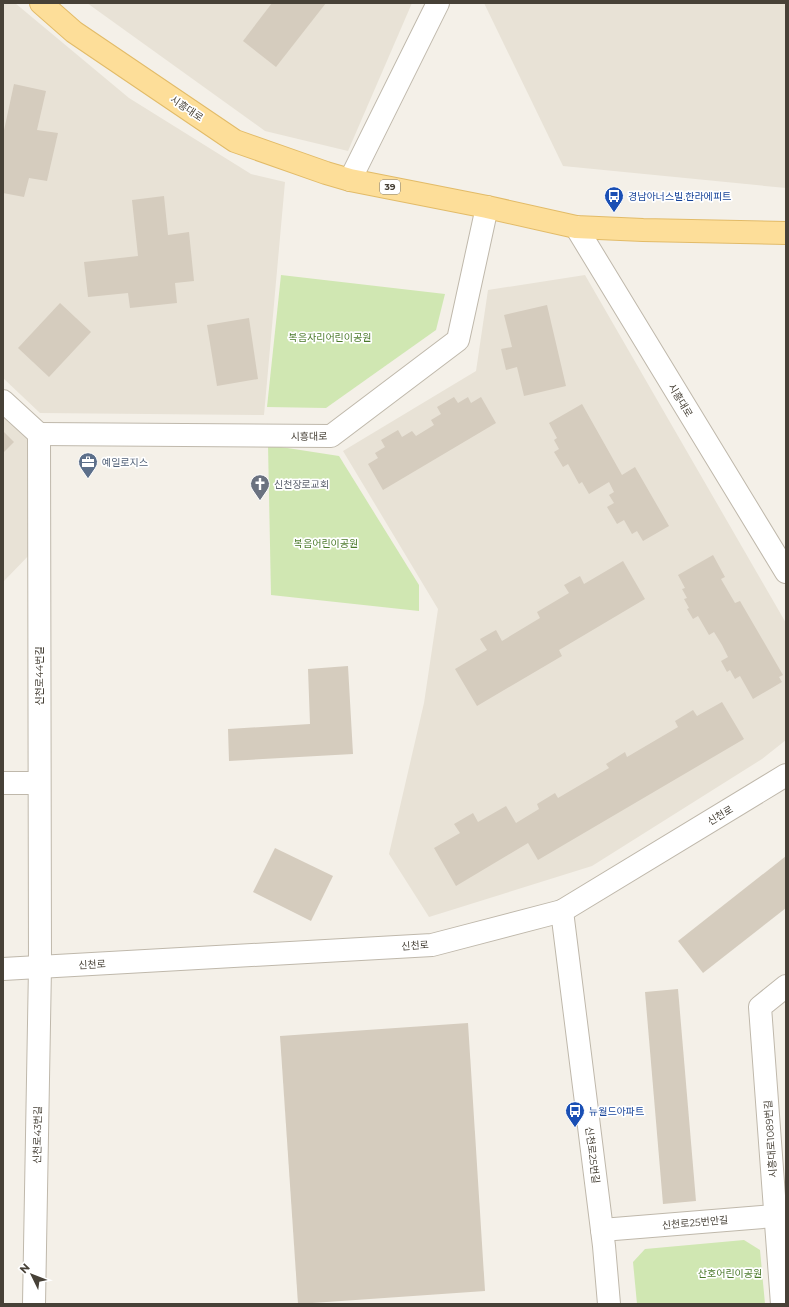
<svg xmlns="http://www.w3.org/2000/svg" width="789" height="1307" font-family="Montserrat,'Noto Sans KR',sans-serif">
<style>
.residential{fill:#e8e2d6}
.green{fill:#d0e7b2}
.building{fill:#d5ccbe}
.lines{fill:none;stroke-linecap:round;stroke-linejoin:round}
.minor-casing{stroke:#bfb8ab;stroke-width:24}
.major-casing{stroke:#e2bb68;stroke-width:24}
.minor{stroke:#fff;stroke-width:22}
.major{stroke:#fdde99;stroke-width:22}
.labels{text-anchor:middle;stroke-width:3.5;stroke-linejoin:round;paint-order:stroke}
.shield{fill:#fff;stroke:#7e7a73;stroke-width:1}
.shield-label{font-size:9px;font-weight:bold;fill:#474137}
.street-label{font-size:10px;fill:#474137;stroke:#fff}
.transit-label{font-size:10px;fill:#164399;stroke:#fff;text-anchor:start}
.park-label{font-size:10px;fill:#4a792a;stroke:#fff}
.service-label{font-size:10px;fill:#4e5e75;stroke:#fff;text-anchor:start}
.worship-label{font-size:10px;fill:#5b616d;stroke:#fff;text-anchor:start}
</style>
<rect width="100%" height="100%" fill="#f4f0e8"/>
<g class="residential">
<polygon points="3,3 15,3 129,98 251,174 285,182 264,415 40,413 3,378"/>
<polygon points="87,3 412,3 348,151 265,131"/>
<polygon points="484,3 786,3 786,188 563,166"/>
<polygon points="585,275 786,623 786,740 762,759 592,866 429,917 389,854 424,703 438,609 343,451 476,371 488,290"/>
<polygon points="3,415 28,439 33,551 3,582"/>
</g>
<g class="green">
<polygon points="281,275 445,294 436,330 326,408 267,407"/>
<polygon points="268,445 339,456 419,585 419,611 271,595"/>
<polygon points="744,1240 760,1250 765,1304 637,1304 633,1262 645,1249"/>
</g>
<g class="building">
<polygon points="272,3 326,3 276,67 243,41"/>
<polygon points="14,84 46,91 37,130 58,133 47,181 29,178 24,197 3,193 3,135"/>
<polygon points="164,196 168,235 189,232 194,281 175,283 177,303 130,308 128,293 88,297 84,262 138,256 132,200"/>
<polygon points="60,303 91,332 49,377 18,348"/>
<polygon points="547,305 566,386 524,396 517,367 506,370 501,349 512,347 504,315"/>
<polygon points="249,318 258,379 217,386 207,325"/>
<polygon points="454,397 458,403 468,397 471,403 481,397 496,423 383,490 368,464 378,458 375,453 385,447 381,440 398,430 402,437 412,431 416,436 434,425 431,420 441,414 437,407"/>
<polygon points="582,404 622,475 635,467 669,526 643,541 637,531 632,534 624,520 617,524 607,507 614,503 609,495 614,492 609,482 589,494 582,482 579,484 568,464 563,467 554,452 559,449 554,440 557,438 549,423"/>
<polygon points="3,431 14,442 3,453"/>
<polygon points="713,555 725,577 721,579 735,603 740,601 783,675 779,677 782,682 753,699 740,676 735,679 730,670 727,672 721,661 728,657 722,645 714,632 709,635 698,616 693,619 687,609 689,608 684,599 687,598 682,589 685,588 678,575"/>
<polygon points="623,561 645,599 559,650 562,656 477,706 455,669 487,650 480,639 496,630 502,641 540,618 537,612 569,593 564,585 580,576 584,584"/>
<polygon points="348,666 353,754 229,761 228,729 310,724 308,669"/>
<polygon points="722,702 744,739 538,860 528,843 456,886 434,848 460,833 454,824 473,813 478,822 506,806 516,823 539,809 537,804 555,793 558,798 609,768 606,764 625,752 627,757 678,727 675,721 693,710 697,716"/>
<polygon points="275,848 333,876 311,921 253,892"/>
<polygon points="786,856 786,908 703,973 678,941"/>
<polygon points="678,989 696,1201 663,1204 645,992"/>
<polygon points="468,1023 485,1291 298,1304 280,1036"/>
</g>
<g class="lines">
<g class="minor-casing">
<g id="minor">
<polyline points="350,180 438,3"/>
<polyline points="576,227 786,572"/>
<polyline points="3,401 39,434 40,967 34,1304"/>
<polyline points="39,434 331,436 458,340 487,207"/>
<polyline points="3,783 39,783"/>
<polyline points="562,911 604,1246 609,1304"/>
<polyline points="3,969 432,945 562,911 786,775"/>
<polyline points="602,1230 775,1216 786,1208"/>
<polyline points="782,1304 760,1007 786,986"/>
</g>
</g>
<g class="major-casing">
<polyline id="major" points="41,3 74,32 235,141 326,173 350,180 487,207 576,227 643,230 786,233"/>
</g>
<use href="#minor" class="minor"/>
<use href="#major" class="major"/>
</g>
<defs>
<g id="bus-pin" transform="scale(1)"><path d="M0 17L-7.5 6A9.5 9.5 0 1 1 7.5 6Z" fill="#1a4fb4" stroke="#fff"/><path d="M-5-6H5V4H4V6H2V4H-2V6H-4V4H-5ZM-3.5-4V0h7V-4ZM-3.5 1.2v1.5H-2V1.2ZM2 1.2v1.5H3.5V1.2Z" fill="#fff"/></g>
<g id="office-pin" transform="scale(1)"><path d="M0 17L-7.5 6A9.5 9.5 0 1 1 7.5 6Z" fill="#5c6f8a" stroke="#fff"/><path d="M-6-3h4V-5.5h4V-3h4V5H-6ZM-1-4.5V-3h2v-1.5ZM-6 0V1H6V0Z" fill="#fff"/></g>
<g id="church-pin" transform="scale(1)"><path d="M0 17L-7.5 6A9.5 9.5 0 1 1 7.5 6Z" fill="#6b7280" stroke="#fff"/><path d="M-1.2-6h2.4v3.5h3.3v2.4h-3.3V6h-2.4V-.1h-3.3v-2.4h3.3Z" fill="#fff"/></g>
</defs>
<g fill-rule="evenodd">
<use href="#bus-pin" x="614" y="196"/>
<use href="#office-pin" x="88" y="462"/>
<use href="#church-pin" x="260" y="484"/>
<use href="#bus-pin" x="575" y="1111"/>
</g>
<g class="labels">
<rect class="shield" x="380" y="180" width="20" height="14" rx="3"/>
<g class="shield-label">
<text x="390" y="190">39</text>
</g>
<g class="street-label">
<text transform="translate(187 108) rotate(34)" y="4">시흥대로</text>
<text transform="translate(681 400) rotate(59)" y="4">시흥대로</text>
<text transform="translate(309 436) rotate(-1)" y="4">시흥대로</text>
<text transform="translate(39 676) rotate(-90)" y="4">신천로44번길</text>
<text transform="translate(720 815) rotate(-31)" y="4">신천로</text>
<text transform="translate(415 945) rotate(-4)" y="4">신천로</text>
<text transform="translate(92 964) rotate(-3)" y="4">신천로</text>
<text transform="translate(37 1135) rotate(-89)" y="4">신천로43번길</text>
<text transform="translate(770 1139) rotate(-94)" y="4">시흥대로1089번길</text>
<text transform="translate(593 1155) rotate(83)" y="4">신천로25번길</text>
<text transform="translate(695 1222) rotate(-5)" y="4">신천로25번안길</text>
</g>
<g class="transit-label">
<text x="628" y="200">경남아너스빌.한라에피트</text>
<text x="589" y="1115">뉴월드아파트</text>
</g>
<g class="park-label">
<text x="330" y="341">복음자리어린이공원</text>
<text x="326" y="547">복음어린이공원</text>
<text x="730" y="1277">산호어린이공원</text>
</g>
<g class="service-label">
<text x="102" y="466">예일로지스</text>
</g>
<g class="worship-label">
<text x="274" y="488">신천장로교회</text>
</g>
</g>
<rect width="789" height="1307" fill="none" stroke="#474137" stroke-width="8"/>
<g transform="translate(32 1275) rotate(313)" stroke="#ffffff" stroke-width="3" paint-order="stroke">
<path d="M0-3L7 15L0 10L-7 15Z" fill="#474137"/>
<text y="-6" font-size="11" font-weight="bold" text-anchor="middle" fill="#474137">N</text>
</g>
</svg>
